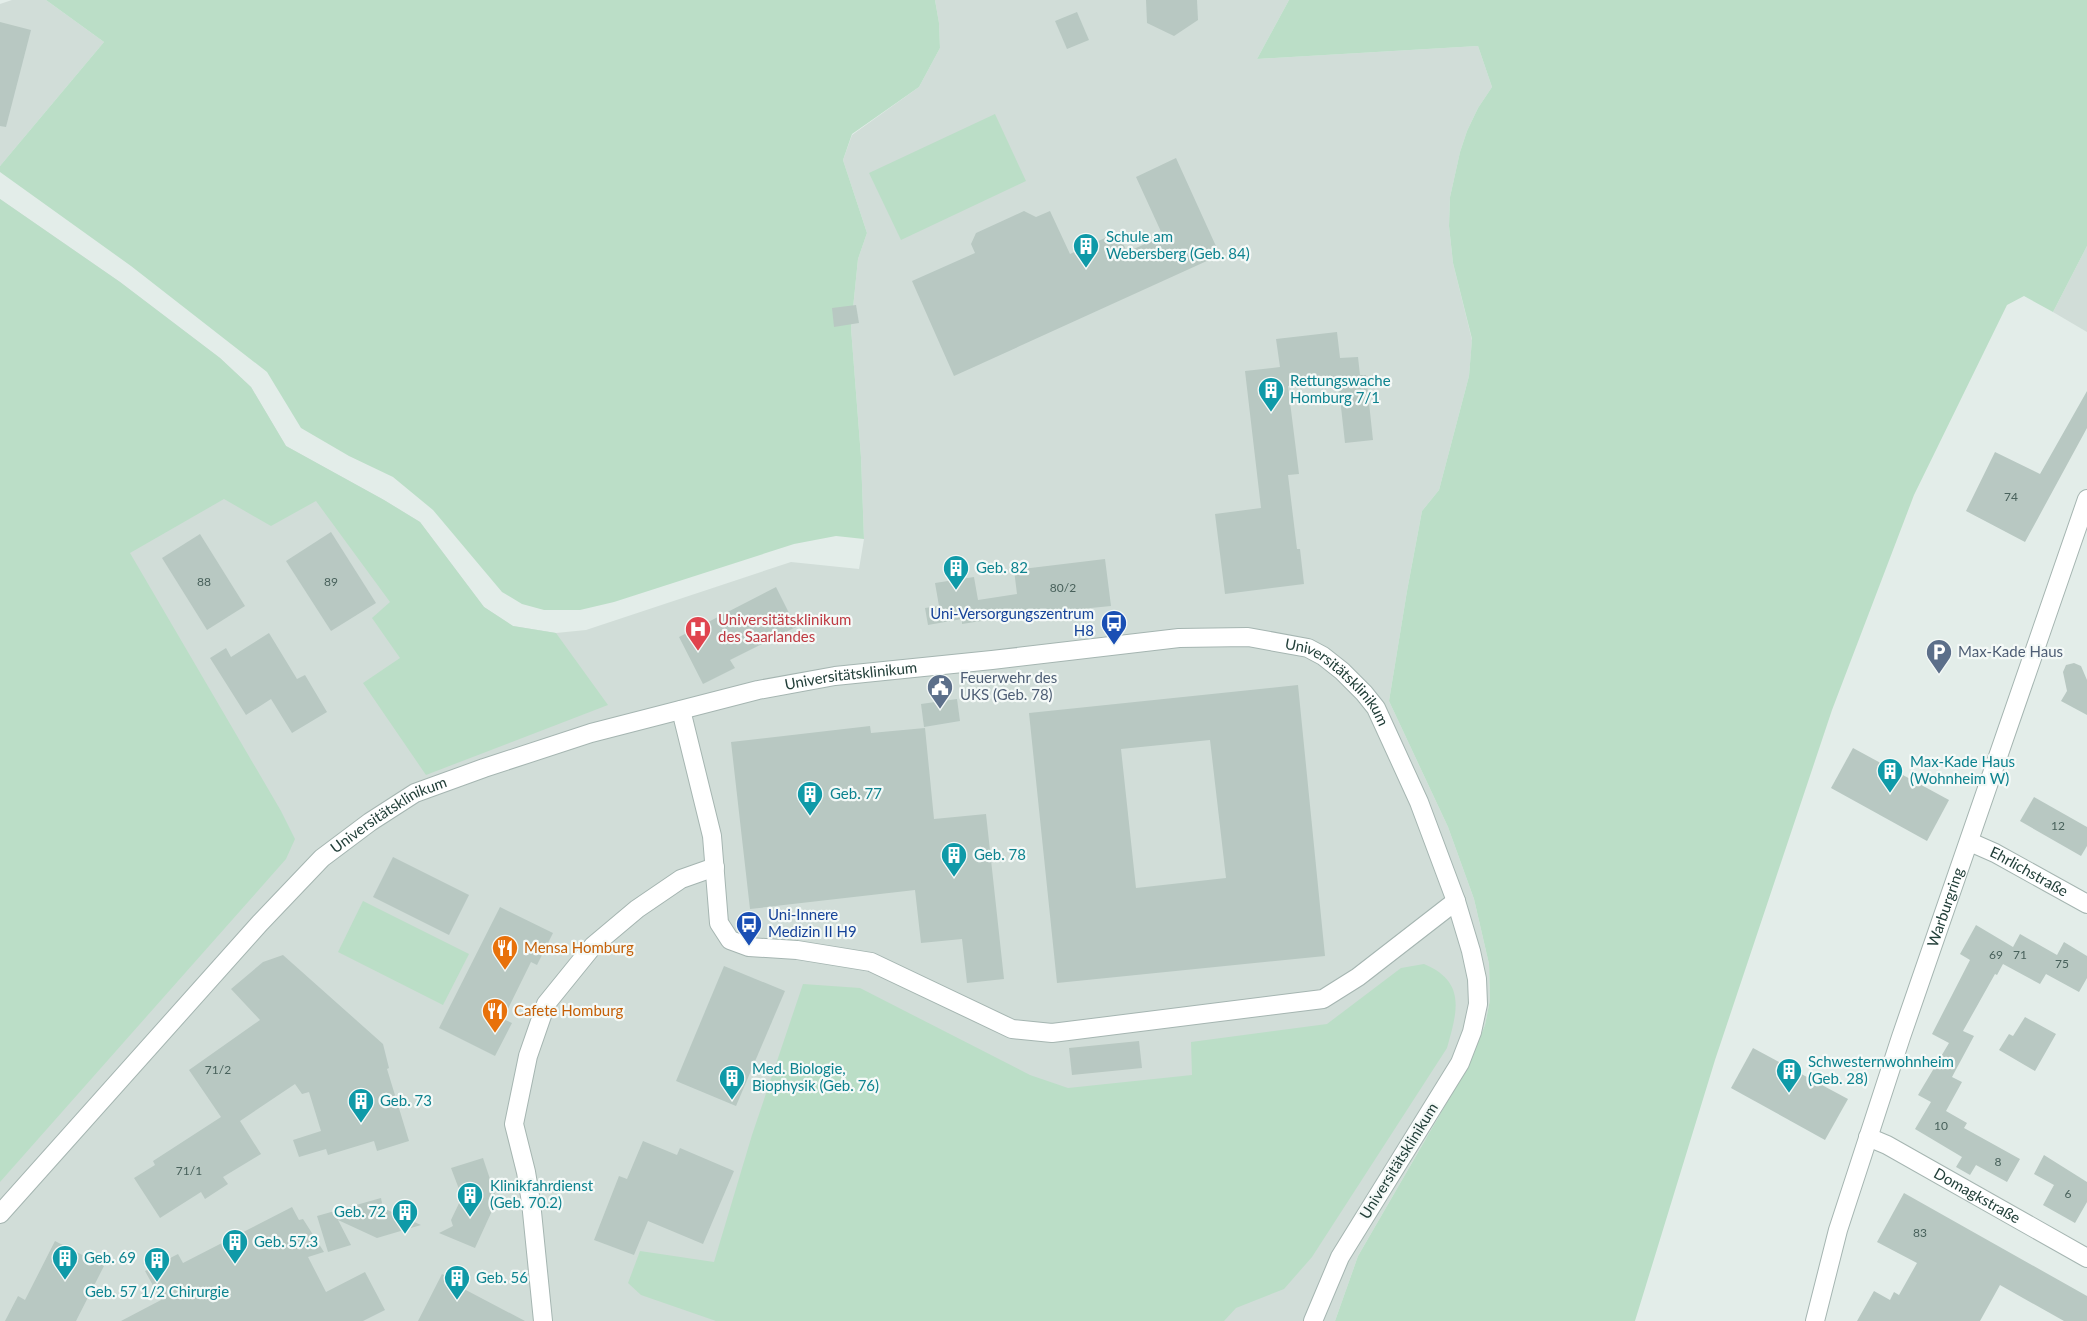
<svg xmlns="http://www.w3.org/2000/svg" width="2087" height="1321" font-family="Lato,sans-serif">
<style>
.built{fill:#d1ddd8}
.green{fill:#bbdec7}
.building{fill:#b8c8c2;fill-rule:evenodd}
.lines{fill:none;stroke-linecap:round;stroke-linejoin:round}
.minor-casing{stroke:#a5b5b1;stroke-width:20}
.minor{stroke:#fff;stroke-width:18}
.labels{text-anchor:middle;stroke-width:4.5;stroke-linejoin:round;paint-order:stroke}
.number-label{font-size:12px;fill:#48615b}
.culture-label{font-size:15px;fill:#0d838f;stroke:#f4f9f7;text-anchor:start}
.transit-label{font-size:15px;fill:#164399;stroke:#f4f9f7;text-anchor:end}
.health-label{font-size:15px;fill:#be3a42;stroke:#f4f9f7;text-anchor:start}
.service-label{font-size:15px;fill:#4e5e75;stroke:#f4f9f7;text-anchor:start}
.street-label{font-size:15px;fill:#223f39;stroke:#f4f9f7}
.food-label{font-size:15px;fill:#c56008;stroke:#f4f9f7;text-anchor:start}
</style>
<rect width="100%" height="100%" fill="#e3ede9"/>
<g class="built">
<polygon points="12,0 46,0 104,42 0,166 0,4"/>
<polygon points="935,0 1289,0 1257,59 1478,46 1492,87 1478,108 1467,131 1460,152 1450,197 1449,226 1453,263 1472,340 1469,376 1439,490 1422,511 1407,591 1389,701 1448,827 1474,899 1489,964 1490,1000 1485,1025 1468,1066 1358,1256 1335,1321 0,1321 0,199 120,282 220,358 251,387 286,446 384,500 420,522 484,607 513,626 556,633 586,630 791,562 859,569 864,539 861,457 851,328 858,259 867,233 843,160 852,135 919,87 940,48 939,23"/>
<polygon points="2087,246 2087,332 2053,312"/>
</g>
<g class="green">
<polygon points="46,0 935,0 939,23 940,48 919,87 852,134 843,160 867,233 858,259 851,328 861,457 864,539 836,536 794,544 614,602 580,610 544,610 522,604 502,592 433,510 393,477 349,456 301,428 267,372 131,266 0,172 0,166 104,42"/>
<polygon points="1289,0 2087,0 2087,246 2053,312 2024,296 2007,305 1914,495 1832,710 1715,1060 1635,1321 1335,1321 1358,1256 1468,1066 1485,1025 1490,1000 1489,964 1474,899 1448,827 1389,701 1407,591 1422,511 1439,490 1469,376 1472,339 1453,263 1449,226 1450,197 1460,152 1467,131 1478,108 1492,87 1478,46 1257,59"/>
<polygon points="995,114 1026,181 901,240 869,173"/>
<polygon points="0,199 120,282 220,358 251,387 286,446 384,500 420,522 484,607 513,626 556,633 608,705 426,775 363,683 400,658 372,618 390,602 316,501 271,526 224,499 130,553 281,811 295,839 286,859 0,1182"/>
<polygon points="363,901 469,954 443,1005 338,952"/>
<path d="M1424,964C1467,982 1457,1012 1447,1048L1312,1257L1284,1289L1236,1308L1224,1321H716L641,1295L628,1283L640,1251L714,1262L752,1135L803,984L860,988L1030,1075L1068,1088L1192,1075L1191,1042L1327,1024L1401,968Z"/>
</g>
<g class="building">
<polygon points="1146,0 1197,0 1198,20 1174,36 1147,23"/>
<polygon points="1077,12 1089,40 1067,49 1055,21"/>
<polygon points="0,22 31,30 6,127 0,126"/>
<polygon points="1176,158 1220,255 954,376 912,281 975,253 971,244 976,233 1024,211 1036,217 1050,211 1070,254 1118,232 1127,252 1163,236 1136,177"/>
<polygon points="856,305 859,323 834,327 832,308"/>
<polygon points="1337,332 1340,358 1358,357 1360,375 1366,375 1373,440 1345,443 1338,380 1288,386 1299,474 1288,475 1297,549 1300,549 1304,584 1225,594 1215,514 1261,508 1245,371 1280,367 1276,339"/>
<polygon points="2087,391 2087,428 2025,542 1966,511 1995,452 2040,474"/>
<polygon points="331,532 376,603 331,631 286,561"/>
<polygon points="200,534 245,606 207,630 162,558"/>
<polygon points="1105,559 1111,606 1020,615 962,624 962,619 928,625 925,608 939,606 935,583 974,577 978,600 1017,594 1014,570"/>
<polygon points="776,587 796,627 730,660 735,668 703,684 679,637"/>
<polygon points="269,633 297,679 305,675 327,712 292,733 271,699 246,715 210,658 226,648 231,657"/>
<polygon points="2074,663 2081,666 2087,680 2087,715 2061,701 2067,691 2063,672 2066,665"/>
<path d="M1298,685L1325,956L1057,983L1029,713ZM1210,740L1226,878L1136,888L1121,749Z"/>
<polygon points="957,699 960,721 924,727 921,704"/>
<polygon points="870,726 871,733 925,728 934,819 986,814 1004,979 967,983 962,939 921,943 915,890 750,909 731,742"/>
<polygon points="1853,748 1949,800 1927,841 1831,788"/>
<polygon points="2034,797 2087,827 2087,846 2081,856 2020,821"/>
<polygon points="393,857 469,895 449,935 373,897"/>
<polygon points="500,907 553,933 537,965 531,962 503,1019 512,1023 495,1056 439,1028"/>
<polygon points="1976,925 2013,947 2020,934 2057,955 2064,942 2087,956 2087,978 2079,992 2046,974 2040,984 2003,964 1997,975 1995,974 1963,1031 1974,1036 1952,1077 1962,1082 1946,1111 1967,1123 1964,1128 2020,1159 2007,1182 1976,1165 1970,1175 1956,1167 1962,1157 1915,1129 1931,1102 1918,1095 1949,1043 1932,1034 1970,960 1960,954"/>
<polygon points="283,955 383,1044 389,1068 387,1069 409,1141 377,1151 374,1141 328,1155 326,1149 299,1157 293,1140 321,1131 309,1092 302,1094 295,1084 240,1121 261,1154 223,1177 228,1184 205,1199 201,1192 160,1218 134,1178 155,1165 153,1161 221,1117 189,1070 260,1020 231,989 263,962"/>
<polygon points="724,966 785,991 736,1106 676,1081"/>
<polygon points="2025,1017 2056,1034 2035,1071 1999,1050 2009,1034 2013,1036"/>
<polygon points="1139,1041 1142,1068 1072,1075 1069,1048"/>
<polygon points="1753,1048 1848,1099 1825,1140 1731,1088"/>
<polygon points="643,1141 677,1155 680,1148 734,1171 703,1244 648,1221 634,1255 594,1240 619,1176 627,1179"/>
<polygon points="2044,1155 2087,1182 2087,1202 2075,1223 2043,1205 2054,1185 2034,1174"/>
<polygon points="483,1158 497,1200 475,1248 439,1233 453,1226 451,1220 462,1197 451,1168"/>
<polygon points="1904,1193 2087,1296 2087,1321 2064,1321 2000,1285 1980,1321 1857,1321 1874,1291 1890,1300 1894,1292 1899,1295 1917,1263 1877,1242"/>
<polygon points="381,1198 383,1208 421,1225 377,1238 338,1220 351,1245 328,1252 317,1216"/>
<polygon points="292,1207 299,1220 303,1219 324,1252 308,1257 326,1292 365,1272 385,1310 363,1321 121,1321 161,1300 145,1271 178,1254 183,1263"/>
<polygon points="55,1241 104,1266 76,1321 5,1321 18,1296 25,1300"/>
<polygon points="442,1274 465,1286 464,1289 525,1321 418,1321"/>
</g>
<g class="lines">
<g class="minor-casing">
<g id="minor">
<polyline points="681,710 712,836 719,923 730,940 749,947 797,950 871,962 1012,1029 1052,1033 1323,999 1358,977 1456,901"/>
<path id="s1" d="M1970,842L1995,853L2087,904"/>
<path id="s2" d="M1868,1137L1887,1145L2087,1258"/>
<path id="s3" d="M0,1214L260,923L322,858L370,822L415,793L484,768L591,733L758,690L835,676L992,660L1179,638L1248,637L1308,648L1323,656L1342,671L1364,693L1376,708L1419,802L1456,901L1471,951L1477,979L1478,1004L1472,1032L1460,1063L1340,1257L1313,1321"/>
<polyline points="543,1321 531,1202 526,1172 514,1124 528,1056 546,1004 593,946 637,909 681,879 715,867"/>
<path id="s4" d="M1815,1321L1838,1230L1901,1037L2087,499"/>
</g>
</g>
<use href="#minor" class="minor"/>
</g>
<defs>
<g id="building-pin" transform="scale(1.35)"><path d="M0 17L-7.5 6A9.5 9.5 0 1 1 7.5 6Z" fill="#0f9aa8" stroke="#f4f9f7"/><path d="M-4-6H4V6H1V3H-1V6H-4ZM-2.5-4.3h1.7v1.8h-1.7ZM.8-4.3h1.7v1.8H.8ZM-2.5-1h1.7V.8h-1.7ZM.8-1h1.7V.8H.8Z" fill="#fff"/></g>
<g id="bus-pin" transform="scale(1.35)"><path d="M0 17L-7.5 6A9.5 9.5 0 1 1 7.5 6Z" fill="#1a4fb4" stroke="#f4f9f7"/><path d="M-5-6H5V4H4V6H2V4H-2V6H-4V4H-5ZM-3.5-4V0h7V-4ZM-3.5 1.2v1.5H-2V1.2ZM2 1.2v1.5H3.5V1.2Z" fill="#fff"/></g>
<g id="hospital-pin" transform="scale(1.35)"><path d="M0 17L-7.5 6A9.5 9.5 0 1 1 7.5 6Z" fill="#e0444e" stroke="#f4f9f7"/><path d="M-5-5h3v3.5h4V-5h3V5h-3V1.5h-4V5h-3Z" fill="#fff"/></g>
<g id="parking-pin" transform="scale(1.35)"><path d="M0 17L-7.5 6A9.5 9.5 0 1 1 7.5 6Z" fill="#5c6f8a" stroke="#f4f9f7"/><path d="M-3.5-5.5H1a3.5 3.5 0 0 1 0 7H-1V5.5H-3.5ZM-1-3.4V-.6H.8a1.4 1.4 0 0 0 0-2.8Z" fill="#fff"/></g>
<g id="civic-pin" transform="scale(1.35)"><path d="M0 17L-7.5 6A9.5 9.5 0 1 1 7.5 6Z" fill="#5c6f8a" stroke="#f4f9f7"/><path d="M-.6-6.5H3V-4.5H.6V-3L4-1V1h2V6H-6V1h2V-1L-.6-3ZM-1.2 2.5V6h2.4V2.5Z" fill="#fff"/></g>
<g id="restaurant-pin" transform="scale(1.35)"><path d="M0 17L-7.5 6A9.5 9.5 0 1 1 7.5 6Z" fill="#e8710a" stroke="#f4f9f7"/><path d="M-5-6h1v4h1v-4h1v4h1v-4h1v5L-1.5 .5V6h-2V.5L-5-1ZM5-6V6H3V1.5H1.5Q1.5-4 5-6Z" fill="#fff"/></g>
</defs>
<g fill-rule="evenodd">
<use href="#building-pin" x="1086" y="246"/>
<use href="#building-pin" x="1271" y="390"/>
<use href="#building-pin" x="956" y="568"/>
<use href="#bus-pin" x="1114" y="623"/>
<use href="#hospital-pin" x="698" y="629"/>
<use href="#parking-pin" x="1939" y="652"/>
<use href="#civic-pin" x="940" y="687"/>
<use href="#building-pin" x="1890" y="771"/>
<use href="#building-pin" x="810" y="794"/>
<use href="#building-pin" x="954" y="855"/>
<use href="#bus-pin" x="749" y="924"/>
<use href="#restaurant-pin" x="505" y="948"/>
<use href="#restaurant-pin" x="495" y="1011"/>
<use href="#building-pin" x="1789" y="1071"/>
<use href="#building-pin" x="732" y="1078"/>
<use href="#building-pin" x="361" y="1101"/>
<use href="#building-pin" x="470" y="1195"/>
<use href="#building-pin" x="405" y="1212"/>
<use href="#building-pin" x="235" y="1242"/>
<use href="#building-pin" x="65" y="1258"/>
<use href="#building-pin" x="157" y="1260"/>
<use href="#building-pin" x="457" y="1278"/>
</g>
<g class="labels">
<g class="number-label">
<text x="2011" y="501">74</text>
<text x="204" y="586">88</text>
<text x="331" y="586">89</text>
<text x="1063" y="592">80/2</text>
<text x="2058" y="830">12</text>
<text x="1996" y="959">69</text>
<text x="2020" y="959">71</text>
<text x="2062" y="968">75</text>
<text x="218" y="1074">71/2</text>
<text x="1941" y="1130">10</text>
<text x="1998" y="1166">8</text>
<text x="189" y="1175">71/1</text>
<text x="2068" y="1198">6</text>
<text x="1920" y="1237">83</text>
</g>
<g class="culture-label">
<text x="1106" y="242">Schule am<tspan x="1106" dy="17">Webersberg (Geb. 84)</tspan></text>
<text x="1290" y="386">Rettungswache<tspan x="1290" dy="17">Homburg 7/1</tspan></text>
<text x="976" y="573">Geb. 82</text>
<text x="1910" y="767">Max-Kade Haus<tspan x="1910" dy="17">(Wohnheim W)</tspan></text>
<text x="830" y="799">Geb. 77</text>
<text x="974" y="860">Geb. 78</text>
<text x="1808" y="1067">Schwesternwohnheim<tspan x="1808" dy="17">(Geb. 28)</tspan></text>
<text x="752" y="1074">Med. Biologie,<tspan x="752" dy="17">Biophysik (Geb. 76)</tspan></text>
<text x="380" y="1106">Geb. 73</text>
<text x="490" y="1191">Klinikfahrdienst<tspan x="490" dy="17">(Geb. 70.2)</tspan></text>
<text x="386" y="1217" text-anchor="end">Geb. 72</text>
<text x="254" y="1247">Geb. 57.3</text>
<text x="84" y="1263">Geb. 69</text>
<text x="476" y="1283">Geb. 56</text>
<text x="157" y="1297" text-anchor="middle">Geb. 57 1/2 Chirurgie</text>
</g>
<g class="transit-label">
<text x="1094" y="619">Uni-Versorgungszentrum<tspan x="1094" dy="17">H8</tspan></text>
<text x="768" y="920" text-anchor="start">Uni-Innere<tspan x="768" dy="17">Medizin II H9</tspan></text>
</g>
<g class="health-label">
<text x="718" y="625">Universitätsklinikum<tspan x="718" dy="17">des Saarlandes</tspan></text>
</g>
<g class="service-label">
<text x="1958" y="657">Max-Kade Haus</text>
<text x="960" y="683">Feuerwehr des<tspan x="960" dy="17">UKS (Geb. 78)</tspan></text>
</g>
<g class="street-label">
<text dy="5" stroke="none"><textPath href="#s3" startOffset="1046">Universitätsklinikum</textPath></text>
<text dy="5" stroke="none"><textPath href="#s3" startOffset="1550">Universitätsklinikum</textPath></text>
<text dy="5" stroke="none"><textPath href="#s3" startOffset="560">Universitätsklinikum</textPath></text>
<text dy="5" stroke="none"><textPath href="#s1" startOffset="66">Ehrlichstraße</textPath></text>
<text dy="5" stroke="none"><textPath href="#s4" startOffset="434">Warburgring</textPath></text>
<text transform="translate(1399 1161) rotate(-58)" y="5">Universitätsklinikum</text>
<text dy="5" stroke="none"><textPath href="#s2" startOffset="124">Domagkstraße</textPath></text>
</g>
<g class="food-label">
<text x="524" y="953">Mensa Homburg</text>
<text x="514" y="1016">Cafete Homburg</text>
</g>
</g>
</svg>
